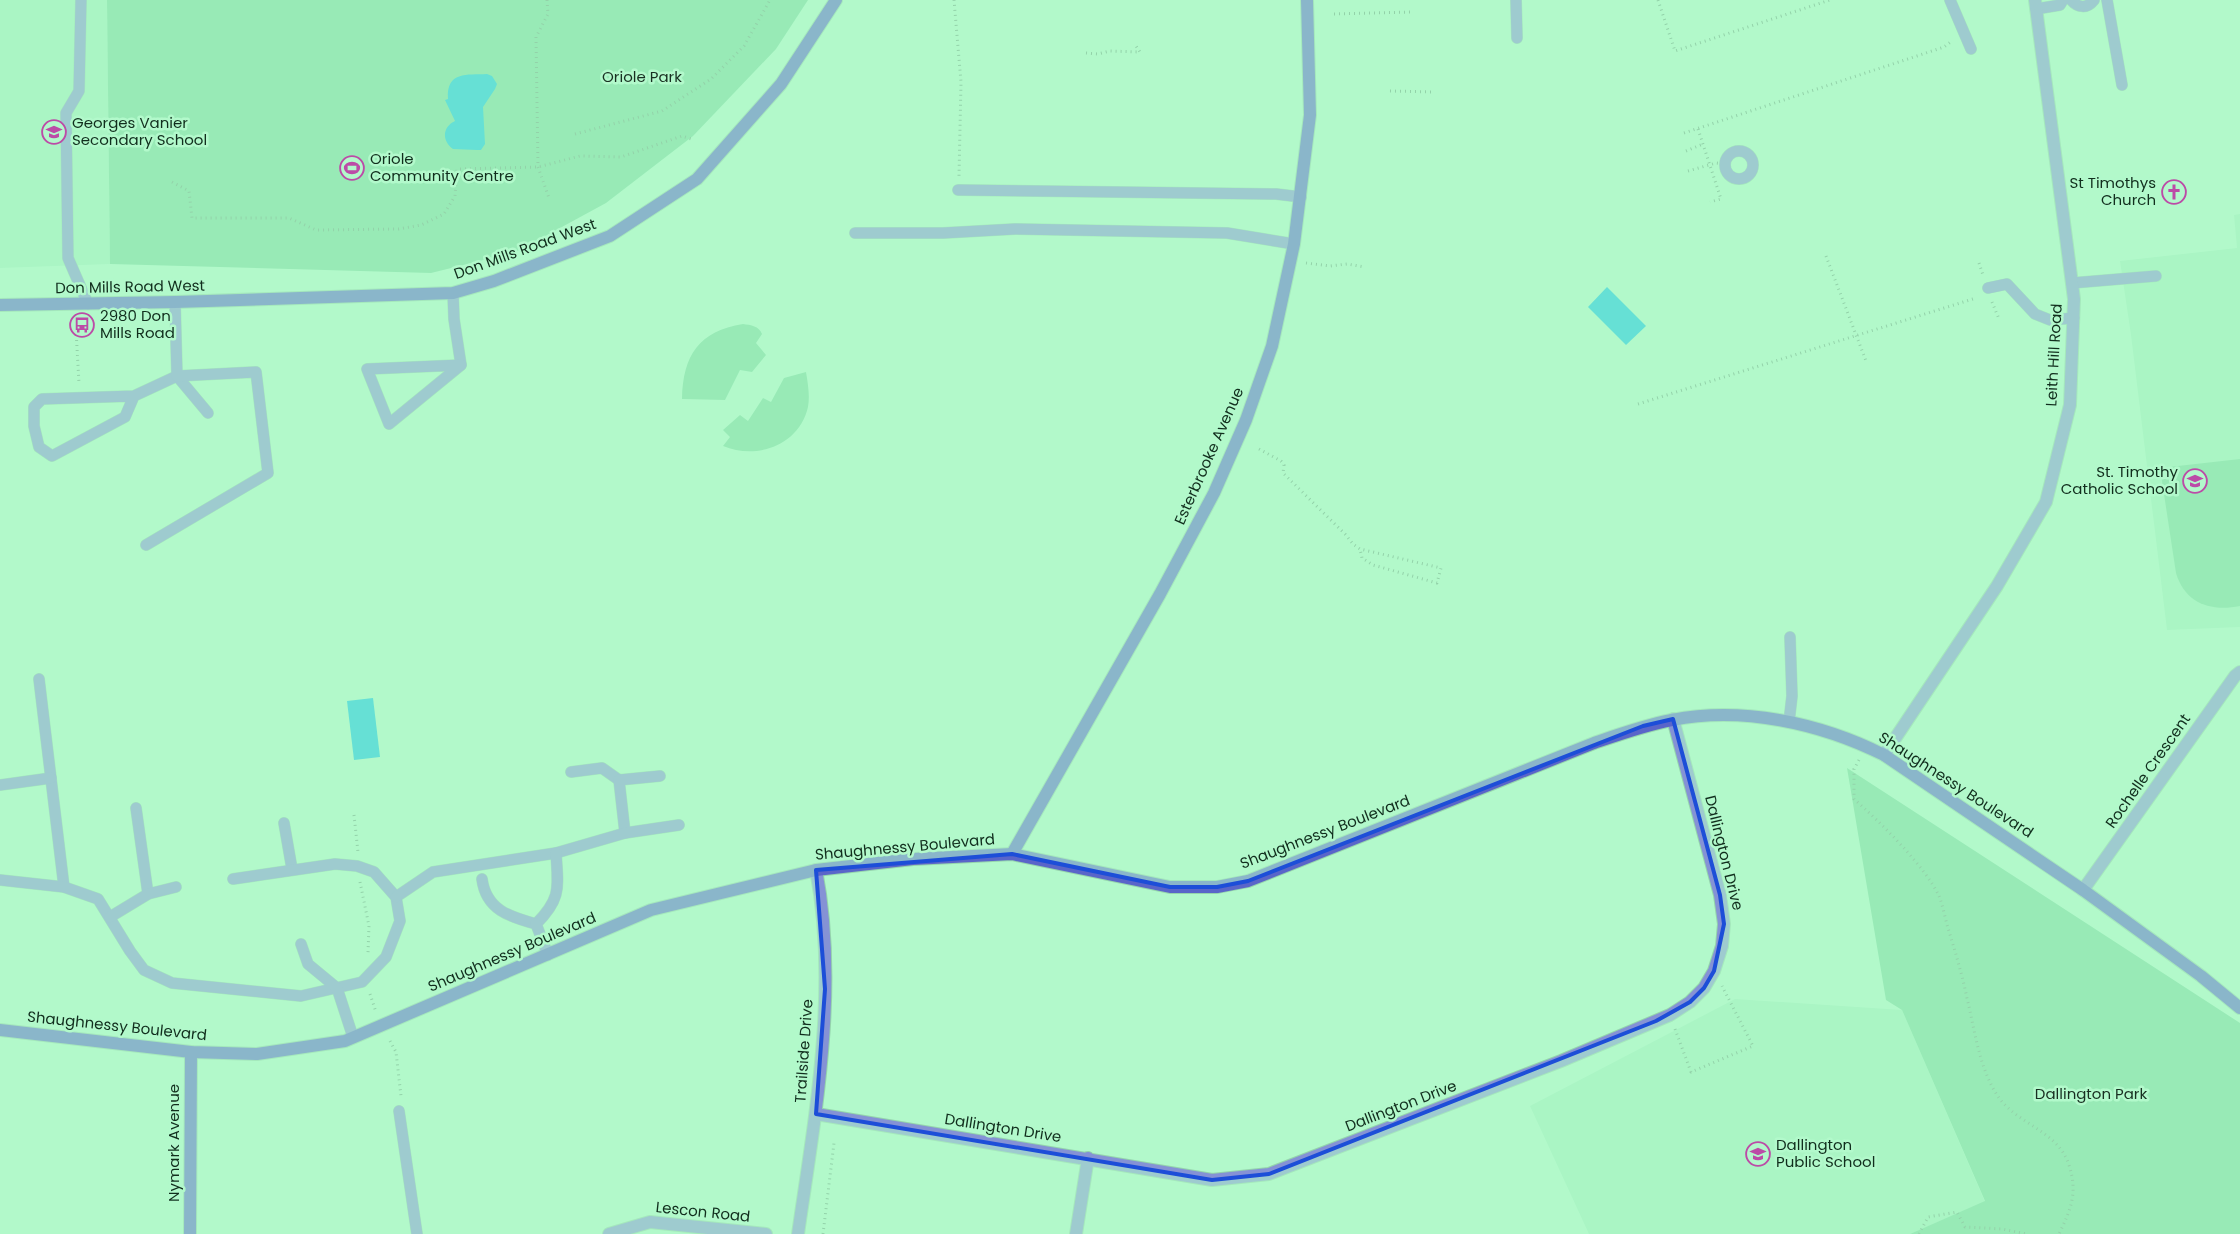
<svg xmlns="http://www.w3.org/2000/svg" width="2240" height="1234" font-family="Poppins,sans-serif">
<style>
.built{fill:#a0efbd}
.green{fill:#78d89e}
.water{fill:#09c2e2}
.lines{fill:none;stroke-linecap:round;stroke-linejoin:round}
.lane-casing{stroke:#95d4ac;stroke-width:12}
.street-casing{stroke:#95d4ac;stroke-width:14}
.secondary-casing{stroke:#95d4ac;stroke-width:14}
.path{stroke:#6ea382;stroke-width:3;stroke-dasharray:1 4;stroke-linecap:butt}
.lane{stroke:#8592d5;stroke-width:11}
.street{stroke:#8592d5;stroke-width:12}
.secondary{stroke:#5a65c9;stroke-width:12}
.marked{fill:none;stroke:#1d4ed8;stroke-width:4;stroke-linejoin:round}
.labels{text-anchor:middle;stroke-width:5;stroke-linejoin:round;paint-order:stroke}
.park-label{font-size:15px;fill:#182f21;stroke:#b2f9cb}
.poi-label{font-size:15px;fill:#112e1d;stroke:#b2f9cb;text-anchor:start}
.street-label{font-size:15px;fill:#112e1d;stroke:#b2f9cb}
</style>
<rect width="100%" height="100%" fill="#b2f9cb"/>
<g class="built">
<polygon points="0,0 107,0 110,264 0,268"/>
<polygon points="2240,214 2240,627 2167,630 2131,335 2120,261 2237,248 2234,215"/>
<polygon points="1735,999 1902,1010 1985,1202 1910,1234 1589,1234 1530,1106"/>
</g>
<g class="green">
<polygon points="107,0 808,0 776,49 693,136 606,203 516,252 431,273 110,264"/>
<path d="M743,324C751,325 759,326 762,334L756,343L766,355L752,372L740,370L725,400L682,399C683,355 699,331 743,324Z"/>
<path d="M806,372C808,384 810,396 808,407C799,446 756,460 723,446L730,437L723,430L740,415L748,421L763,398L771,402L784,378Z"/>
<path d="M2240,459V606C2210,612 2185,603 2176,573L2160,468Z"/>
<polygon points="1847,768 2240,1023 2240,1234 1910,1234 1985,1201 1902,1010 1886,1000"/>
</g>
<g class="water">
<path d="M487,74L492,76L497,84L495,89L483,107L485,144L481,150H477L453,149C442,141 442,127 455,121L445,100L448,99C446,71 467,75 487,74Z"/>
<polygon points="1607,287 1646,326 1626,345 1588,307"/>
<polygon points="373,698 380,757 354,760 347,701"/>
</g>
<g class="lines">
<g class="lane-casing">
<g id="lane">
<polyline points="81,0 79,91 66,113 68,258 88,304"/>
<polyline points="1516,0 1517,38"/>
<polyline points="1950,0 1971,49"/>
<path d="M2071,0C2078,8 2087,9 2094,0"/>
<polyline points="2107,0 2122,85"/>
<polyline points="2036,9 2060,5 2063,0"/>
<circle cx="1739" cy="165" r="14"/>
<polyline points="958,190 1276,194 1301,197"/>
<polyline points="855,233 943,233 1015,229 1227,233 1294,244"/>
<polyline points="2072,283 2156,276"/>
<polyline points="1988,288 2007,284 2035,314 2050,320 2074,318"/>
<polyline points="453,293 454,319 461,365"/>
<polygon points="461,365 389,424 367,369"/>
<polyline points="134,396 125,417 52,456 39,447 34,426 34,407 42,399 134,396 177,376 208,413"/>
<polyline points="146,545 268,473 256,372 177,376 175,302"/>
<polyline points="39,679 64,887"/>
<polyline points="1789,722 1792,696 1790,637"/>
<polyline points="571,772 602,768 619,780"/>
<polyline points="0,785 51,778"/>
<polyline points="136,808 148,894"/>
<polyline points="284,823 292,869"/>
<polyline points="625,833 619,780 660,776"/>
<path d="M482,879C486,910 510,917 536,924"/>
<polyline points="0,880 64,887 98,899 130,951 144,970 172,983 301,996 362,982 386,957 400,921 396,897 374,872 357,866 335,864 233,879"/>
<polyline points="396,897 433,872 556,853 625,833 679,825"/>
<polyline points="110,917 148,894 176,887"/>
<path d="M536,924C562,898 558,887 556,853"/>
<polyline points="536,924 548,955"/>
<polyline points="301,944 308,964 337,988 353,1037"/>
<polyline points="399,1111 417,1234"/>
</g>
</g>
<g class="street-casing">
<g id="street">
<polyline points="1884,755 1997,586 2046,502 2070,405 2074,299 2035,0"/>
<polyline points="2083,890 2235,676 2240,672"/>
<polyline points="816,1114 1212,1180 1269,1174 1561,1061 1670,1015 1690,1002 1704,988 1714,971 1722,946 1724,924 1720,895 1673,719"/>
<polyline points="609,1234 650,1222 766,1234"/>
<path d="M798,1234C815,1116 839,988 816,870"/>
<polyline points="1076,1234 1088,1158"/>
</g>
</g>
<g class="secondary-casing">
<g id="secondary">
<polyline points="0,305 175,302 453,293 494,281 610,236 697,179 781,84 836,0"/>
<polyline points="1012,854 1160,594 1214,493 1246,420 1272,346 1294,244 1310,115 1307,0"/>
<path d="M0,1030L191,1052L257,1054L345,1041L651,910L816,870L913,859L1012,854L1170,887H1217L1248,881L1594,743C1620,734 1645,725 1672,720C1742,706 1820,723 1884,755L2083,890L2201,976L2240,1008"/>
<polyline points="190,1234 191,1052"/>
</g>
</g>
<g class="path">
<polyline points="547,0 548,14 536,37 538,167 549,198"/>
<polyline points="954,0 961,82 959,176"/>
<polyline points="1658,0 1675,51 1830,0"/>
<polyline points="1334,14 1412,12"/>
<polyline points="1086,53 1098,54 1110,51 1140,52 1136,46"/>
<polyline points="1390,91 1433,92"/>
<polyline points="1698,129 1721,199 1710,202"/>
<polyline points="1684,133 1944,47 1952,41"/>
<polyline points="575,134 662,111 711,79 744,46 770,0"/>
<polyline points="1686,151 1703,144"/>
<polyline points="1688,171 1716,163 1725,164"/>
<polyline points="172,182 189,191 192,218 289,218 316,230 399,229 421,225 444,214 455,196 457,169 538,167 580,156 621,157 682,136 694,140"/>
<polyline points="1826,256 1866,361"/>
<polyline points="1306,263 1330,266 1347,264 1365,267"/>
<polyline points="1979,263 1983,275"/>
<polyline points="1992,302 1999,319"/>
<polyline points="76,330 79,383"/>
<polyline points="1638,404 1976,298"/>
<polyline points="1259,449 1281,461 1284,465 1283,473 1345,534 1353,544 1360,549 1441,568 1437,583 1373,565 1362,558 1360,549"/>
<path d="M1859,760L1854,769V799C1879,821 1925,866 1939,896C1943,906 1945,918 1948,928C1955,951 1962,974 1967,998C1975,1031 1979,1069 1999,1098C2019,1125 2058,1131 2069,1165C2078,1193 2071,1209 2059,1234"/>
<polyline points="354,815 358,852"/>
<polyline points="360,882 369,926 368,953"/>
<polyline points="370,994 376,1012"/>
<polyline points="1675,1029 1691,1072 1753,1046 1722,986"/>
<polyline points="390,1041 396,1052 401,1096"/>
<polyline points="823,1234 834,1143"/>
<polyline points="1919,1234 1928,1217 1957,1212 1965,1227 2002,1229 2027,1234"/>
</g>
<use href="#lane" class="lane"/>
<use href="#street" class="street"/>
<use href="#secondary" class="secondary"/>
</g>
<path d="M0 0H2240V1234H0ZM1673,719L1720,895L1724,924L1714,971L1704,988L1690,1002L1656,1021L1269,1174L1212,1180L816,1114L825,989L816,870L1012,854L1170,887H1217L1248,881L1643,726Z" fill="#b2f9cb" fill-opacity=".55" fill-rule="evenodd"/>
<path class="marked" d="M1673,719L1720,895L1724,924L1714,971L1704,988L1690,1002L1656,1021L1269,1174L1212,1180L816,1114L825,989L816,870L1012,854L1170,887H1217L1248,881L1643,726Z"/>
<defs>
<g id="school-ring" transform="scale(1.25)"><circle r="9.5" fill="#b2f9cb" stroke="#bc4ba7" stroke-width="1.5"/><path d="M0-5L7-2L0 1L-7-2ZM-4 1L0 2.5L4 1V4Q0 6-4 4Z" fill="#bc4ba7"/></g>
<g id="stadium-ring" transform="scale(1.25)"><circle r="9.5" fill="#b2f9cb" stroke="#bc4ba7" stroke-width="1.5"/><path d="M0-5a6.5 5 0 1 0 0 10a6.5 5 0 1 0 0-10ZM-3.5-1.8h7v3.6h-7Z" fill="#bc4ba7"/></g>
<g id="church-ring" transform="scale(1.25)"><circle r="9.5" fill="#b2f9cb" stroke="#bc4ba7" stroke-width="1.5"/><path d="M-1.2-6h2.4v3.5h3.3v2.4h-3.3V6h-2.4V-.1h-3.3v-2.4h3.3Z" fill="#bc4ba7"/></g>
<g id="bus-ring" transform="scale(1.25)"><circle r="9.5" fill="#b2f9cb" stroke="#bc4ba7" stroke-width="1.5"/><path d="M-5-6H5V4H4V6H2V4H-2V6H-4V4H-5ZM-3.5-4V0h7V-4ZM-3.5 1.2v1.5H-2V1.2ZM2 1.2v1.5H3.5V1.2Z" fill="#bc4ba7"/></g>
</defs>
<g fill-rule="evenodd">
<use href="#school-ring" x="54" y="132"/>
<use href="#stadium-ring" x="352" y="168"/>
<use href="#church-ring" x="2174" y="192"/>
<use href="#bus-ring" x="82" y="325"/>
<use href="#school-ring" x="2195" y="481"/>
<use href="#school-ring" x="1758" y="1154"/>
</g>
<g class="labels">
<g class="park-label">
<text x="642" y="82">Oriole Park</text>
<text x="2091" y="1099">Dallington Park</text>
</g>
<g class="poi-label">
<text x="72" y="128">Georges Vanier<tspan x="72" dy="17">Secondary School</tspan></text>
<text x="370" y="164">Oriole<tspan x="370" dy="17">Community Centre</tspan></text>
<text x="2156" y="188" text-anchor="end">St Timothys<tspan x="2156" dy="17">Church</tspan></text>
<text x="100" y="321">2980 Don<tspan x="100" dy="17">Mills Road</tspan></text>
<text x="2178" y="477" text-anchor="end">St. Timothy<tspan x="2178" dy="17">Catholic School</tspan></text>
<text x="1776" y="1150">Dallington<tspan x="1776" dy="17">Public School</tspan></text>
</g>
<g class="street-label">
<text transform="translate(525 249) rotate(-20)" y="5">Don Mills Road West</text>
<text transform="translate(130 287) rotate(-1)" y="5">Don Mills Road West</text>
<text transform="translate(2054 355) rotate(-87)" y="5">Leith Hill Road</text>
<text transform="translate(1209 456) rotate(-66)" y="5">Esterbrooke Avenue</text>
<text transform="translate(2148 771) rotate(-55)" y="5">Rochelle Crescent</text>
<text transform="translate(1956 785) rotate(33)" y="5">Shaughnessy Boulevard</text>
<text transform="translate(1325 832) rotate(-21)" y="5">Shaughnessy Boulevard</text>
<text transform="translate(905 847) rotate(-5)" y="5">Shaughnessy Boulevard</text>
<text transform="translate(1724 853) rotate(76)" y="5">Dallington Drive</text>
<text transform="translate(512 952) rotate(-23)" y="5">Shaughnessy Boulevard</text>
<text transform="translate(117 1026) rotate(6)" y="5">Shaughnessy Boulevard</text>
<text transform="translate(804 1051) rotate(-86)" y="5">Trailside Drive</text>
<text transform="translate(1401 1106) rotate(-21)" y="5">Dallington Drive</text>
<text transform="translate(1003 1128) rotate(9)" y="5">Dallington Drive</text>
<text transform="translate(174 1143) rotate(-90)" y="5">Nymark Avenue</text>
<text transform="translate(703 1212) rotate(6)" y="5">Lescon Road</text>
</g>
</g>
</svg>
